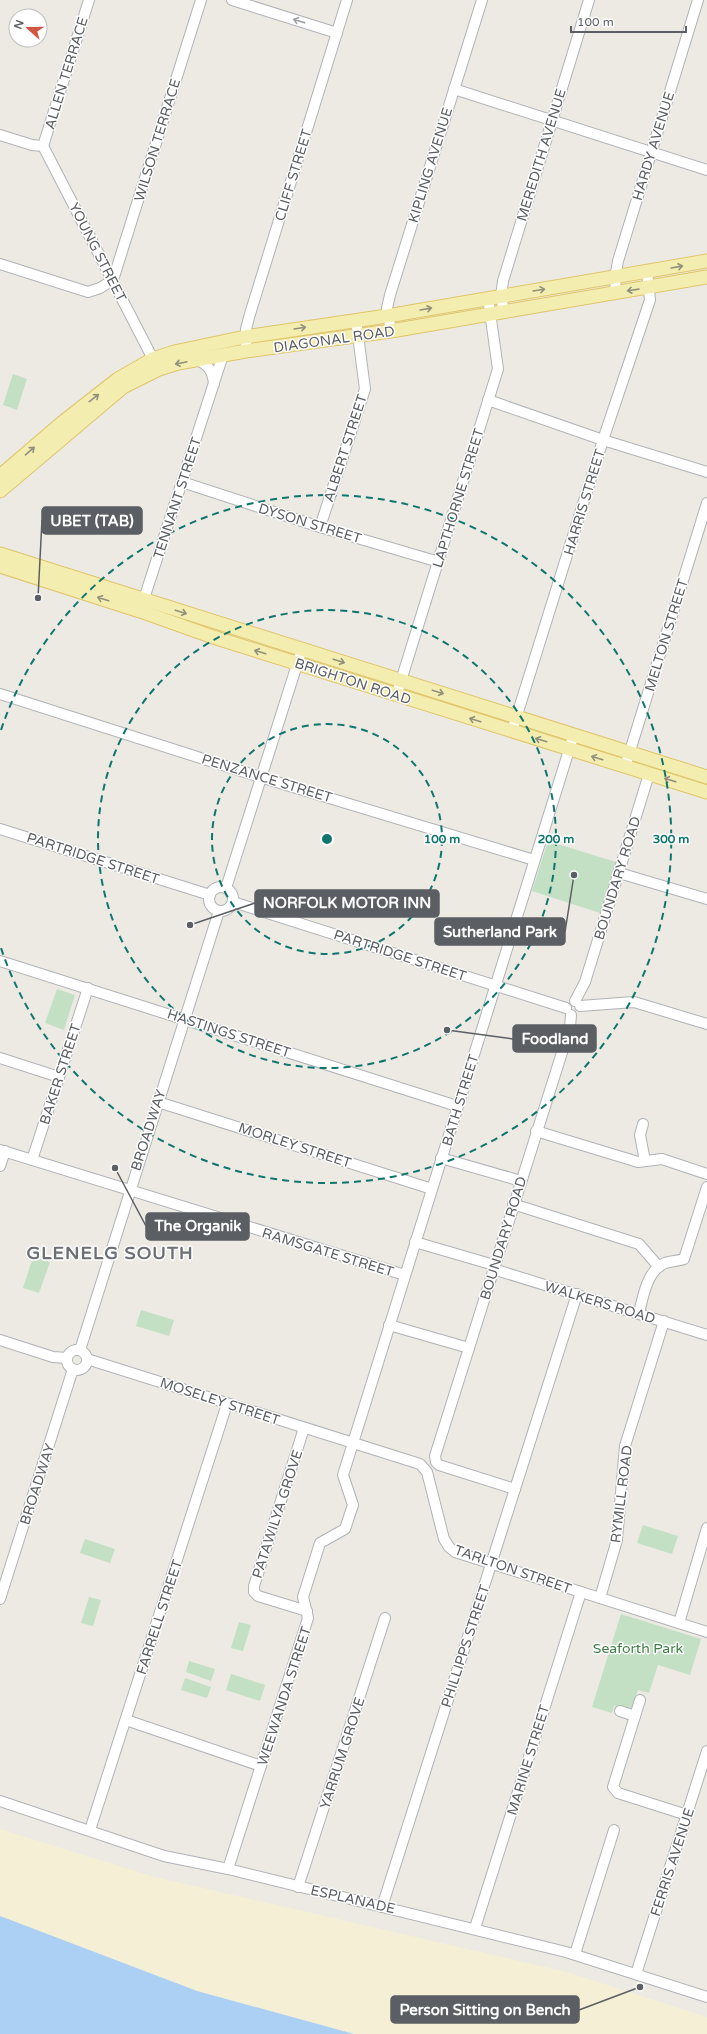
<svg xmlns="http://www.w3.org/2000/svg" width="707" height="2034" font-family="'Varela Round',sans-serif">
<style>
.green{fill:#c3e0c4}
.sand{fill:#f5efd5}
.water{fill:#abd0f4}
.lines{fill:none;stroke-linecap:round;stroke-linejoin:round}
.minor-casing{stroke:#b0b3b7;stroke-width:12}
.major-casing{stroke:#dfc569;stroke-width:15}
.minor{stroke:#fff;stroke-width:10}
.major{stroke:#f4edb0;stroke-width:13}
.oneway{stroke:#9d9ea1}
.oneway2{stroke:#91907d}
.ring{fill:none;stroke:#0f766e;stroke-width:2;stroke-dasharray:7 5}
.labels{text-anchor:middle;stroke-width:3;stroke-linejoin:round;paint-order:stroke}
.street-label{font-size:14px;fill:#5b5e62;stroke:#fff}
.park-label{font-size:14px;fill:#3f7d45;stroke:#fff}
.district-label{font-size:18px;font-weight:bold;letter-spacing:1px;fill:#6c7074;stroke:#fff}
.centre{fill:#0f766e;stroke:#fff;stroke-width:2}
.ring-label{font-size:12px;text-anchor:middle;font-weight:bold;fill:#0f766e;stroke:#fff;stroke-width:3;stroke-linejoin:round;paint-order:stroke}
.leader{fill:none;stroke:#5b5e62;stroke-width:1.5}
.callout-dot{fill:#5b5e62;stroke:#fff;stroke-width:1.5}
.callout{fill:#5b5e62;stroke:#5b5e62;stroke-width:1.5}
.callout-label{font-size:15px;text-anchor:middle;font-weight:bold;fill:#fff}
</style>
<rect width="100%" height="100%" fill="#eceae3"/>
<g class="green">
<polygon points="13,374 27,379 17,410 3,405"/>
<polygon points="548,841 616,862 600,913 532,891"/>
<polygon points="57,989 75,995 64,1030 45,1023"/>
<polygon points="33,1257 50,1262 39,1293 23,1288"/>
<polygon points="141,1310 174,1320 169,1336 136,1326"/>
<polygon points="643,1525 678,1536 672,1554 637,1543"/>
<polygon points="85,1539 115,1549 110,1563 80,1553"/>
<polygon points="89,1597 101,1600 93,1626 81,1623"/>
<polygon points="621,1614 701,1639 690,1675 658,1665 649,1693 638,1690 631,1711 614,1706 612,1713 592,1707"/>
<polygon points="239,1622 251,1625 243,1651 231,1648"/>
<polygon points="189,1661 215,1669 211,1681 186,1672"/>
<polygon points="231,1674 265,1685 260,1701 226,1690"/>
<polygon points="185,1678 211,1687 207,1698 181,1690"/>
</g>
<polygon class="sand" points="0,1829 151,1876 567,1972 707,2017 707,2034 354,2034 197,1991 0,1916"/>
<polygon class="water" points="0,1916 197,1991 354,2034 0,2034"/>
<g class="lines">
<g class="minor-casing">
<g id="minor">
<polyline points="232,0 337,33"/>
<polyline points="454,89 707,170"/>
<polyline points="0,135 32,145 43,146"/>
<polyline points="43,146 153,359"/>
<polyline points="43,146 89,0"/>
<polyline points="0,264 88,292 100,288 113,280 201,0"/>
<polyline points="616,293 615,278 618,261 698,0"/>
<polyline points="504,312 501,296 503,281 589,0"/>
<polyline points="391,331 387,308 390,295 482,0"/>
<polyline points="246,343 246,329 250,314 347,0"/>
<path d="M197,360C209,365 213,372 214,384"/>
<polyline points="488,400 603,440 707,472"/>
<polyline points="182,482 320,527 439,562"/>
<polyline points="320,527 365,389 356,320"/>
<polyline points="142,605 223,355"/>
<polyline points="399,687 498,369 488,298"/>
<polyline points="0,694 260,777 534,860"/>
<polyline points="512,731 603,440 650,300 647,272"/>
<polyline points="625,767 707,503"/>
<polyline points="0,829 210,895"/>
<polyline points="619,873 707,899"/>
<circle cx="221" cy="899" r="12"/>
<polyline points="226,888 302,649"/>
<polyline points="233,902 566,1008"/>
<polyline points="0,961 457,1106"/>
<polyline points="575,1001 585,982 649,774"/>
<polyline points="580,1006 634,1002 707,1024"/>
<polyline points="0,1058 59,1077"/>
<polyline points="158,1102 432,1189"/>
<polyline points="643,1124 640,1135 645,1161"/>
<polyline points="536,1131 638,1162 662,1159 707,1174"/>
<polyline points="0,1150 405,1275"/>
<polyline points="441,1158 521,1181"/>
<polyline points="32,1160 88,988"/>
<polyline points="0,1166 5,1151"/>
<polyline points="513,1204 639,1244 659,1267"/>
<polyline points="415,1242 494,1265"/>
<polyline points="493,1269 707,1335"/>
<path d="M639,1313C643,1297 647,1270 665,1263C671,1261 678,1261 684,1259L707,1187"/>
<polyline points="389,1325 469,1348"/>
<polyline points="0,1340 53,1357 67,1358"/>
<polyline points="80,1350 219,911"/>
<circle cx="77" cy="1360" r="10"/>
<polyline points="87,1359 420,1464 427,1472 444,1539 449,1547 455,1552 707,1632"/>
<polyline points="304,1428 254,1586 254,1592 258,1596 307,1611"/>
<polyline points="515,1489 439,1465 436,1462 435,1456 570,1027 571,1015"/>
<polyline points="600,1598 617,1540 625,1446 664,1321"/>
<polyline points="0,1599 73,1369"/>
<polyline points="679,1623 707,1528"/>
<polyline points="640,1700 613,1787 618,1793 687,1815"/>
<polyline points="620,1711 635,1716"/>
<polyline points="126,1720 261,1766"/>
<polyline points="0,1801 164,1856 228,1869 566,1952 707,1997"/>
<polyline points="90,1830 227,1404"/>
<polyline points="228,1869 308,1618 303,1597 320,1543 345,1529 353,1505 343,1475 574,734"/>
<polyline points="298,1887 385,1618"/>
<polyline points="382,1907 577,1294"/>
<polyline points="475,1928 581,1592"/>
<polyline points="575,1954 614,1830"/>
<polyline points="636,1974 707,1751"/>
</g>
</g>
<g class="major-casing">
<g id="major">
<polyline points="0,476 63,422 118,379 153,359 174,352 245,337 387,316 707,261"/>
<polyline points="0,491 123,387 159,369 178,363 246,351 391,331 707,277"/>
<polyline points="0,554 707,777"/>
<polyline points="0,566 140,611 213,637 707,792"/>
</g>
</g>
<use href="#minor" class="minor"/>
<use href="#major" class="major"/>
</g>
<defs><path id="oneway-shaft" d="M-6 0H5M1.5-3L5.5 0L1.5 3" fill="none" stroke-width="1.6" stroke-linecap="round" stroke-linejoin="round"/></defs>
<use class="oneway" href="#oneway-shaft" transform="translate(299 21) rotate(-162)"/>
<g class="oneway2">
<use href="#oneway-shaft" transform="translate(677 267) rotate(-10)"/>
<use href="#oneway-shaft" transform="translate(539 290) rotate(-9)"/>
<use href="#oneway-shaft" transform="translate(633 290) rotate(172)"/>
<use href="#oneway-shaft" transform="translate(426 309) rotate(-10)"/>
<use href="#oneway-shaft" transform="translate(300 328) rotate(-9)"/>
<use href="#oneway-shaft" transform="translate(181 363) rotate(168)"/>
<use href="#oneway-shaft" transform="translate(94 398) rotate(-38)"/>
<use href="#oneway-shaft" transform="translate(30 451) rotate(-41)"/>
<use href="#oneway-shaft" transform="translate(103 599) rotate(-162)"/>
<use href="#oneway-shaft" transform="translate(181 612) rotate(17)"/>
<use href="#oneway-shaft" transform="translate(260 652) rotate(-163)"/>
<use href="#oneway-shaft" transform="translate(339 661) rotate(18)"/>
<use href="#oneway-shaft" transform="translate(438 692) rotate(17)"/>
<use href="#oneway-shaft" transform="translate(475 720) rotate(-163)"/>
<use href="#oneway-shaft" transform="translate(541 740) rotate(-163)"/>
<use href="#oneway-shaft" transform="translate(597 758) rotate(-163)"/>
<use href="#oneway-shaft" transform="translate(670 780) rotate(-163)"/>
</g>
<g class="ring">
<circle cx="327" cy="839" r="115"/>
<circle cx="327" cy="839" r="229"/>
<path d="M1 730A344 344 0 1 1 1 948"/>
</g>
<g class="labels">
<g class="street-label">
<text transform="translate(66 73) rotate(-73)" y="5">ALLEN TERRACE</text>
<text transform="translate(157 140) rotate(-73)" y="5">WILSON TERRACE</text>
<text transform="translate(653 146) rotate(-73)" y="5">HARDY AVENUE</text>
<text transform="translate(541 155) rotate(-73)" y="5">MEREDITH AVENUE</text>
<text transform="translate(430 165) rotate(-73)" y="5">KIPLING AVENUE</text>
<text transform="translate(293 175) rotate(-73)" y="5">CLIFF STREET</text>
<text transform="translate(98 252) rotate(63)" y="5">YOUNG STREET</text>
<text transform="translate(334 339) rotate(-8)" y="5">DIAGONAL ROAD</text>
<text transform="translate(345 448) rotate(-72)" y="5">ALBERT STREET</text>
<text transform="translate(177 498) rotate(-72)" y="5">TENNANT STREET</text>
<text transform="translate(458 498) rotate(-73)" y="5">LAPTHORNE STREET</text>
<text transform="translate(584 502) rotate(-73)" y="5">HARRIS STREET</text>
<text transform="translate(310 523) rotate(17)" y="5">DYSON STREET</text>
<text transform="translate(666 635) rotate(-73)" y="5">MELTON STREET</text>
<text transform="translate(353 681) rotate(18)" y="5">BRIGHTON ROAD</text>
<text transform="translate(267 778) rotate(17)" y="5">PENZANCE STREET</text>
<text transform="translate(93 858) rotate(18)" y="5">PARTRIDGE STREET</text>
<text transform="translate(617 878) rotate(-73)" y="5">BOUNDARY ROAD</text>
<text transform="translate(400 955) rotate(18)" y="5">PARTRIDGE STREET</text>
<text transform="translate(229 1033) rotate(18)" y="5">HASTINGS STREET</text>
<text transform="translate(60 1074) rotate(-72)" y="5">BAKER STREET</text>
<text transform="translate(460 1100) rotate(-73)" y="5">BATH STREET</text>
<text transform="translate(148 1130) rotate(-72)" y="5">BROADWAY</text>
<text transform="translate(295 1145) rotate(18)" y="5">MORLEY STREET</text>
<text transform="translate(503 1238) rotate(-73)" y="5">BOUNDARY ROAD</text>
<text transform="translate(328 1252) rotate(17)" y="5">RAMSGATE STREET</text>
<text transform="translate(600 1302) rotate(17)" y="5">WALKERS ROAD</text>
<text transform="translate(220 1401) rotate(18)" y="5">MOSELEY STREET</text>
<text transform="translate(37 1484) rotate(-72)" y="5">BROADWAY</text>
<text transform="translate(621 1494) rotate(-83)" y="5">RYMILL ROAD</text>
<text transform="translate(277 1514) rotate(-72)" y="5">PATAWILYA GROVE</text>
<text transform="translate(513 1569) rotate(19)" y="5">TARLTON STREET</text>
<text transform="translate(159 1617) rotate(-72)" y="5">FARRELL STREET</text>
<text transform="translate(465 1646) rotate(-72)" y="5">PHILLIPPS STREET</text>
<text transform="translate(284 1696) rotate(-72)" y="5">WEEWANDA STREET</text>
<text transform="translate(342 1753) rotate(-72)" y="5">YARRUM GROVE</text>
<text transform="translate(528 1760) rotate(-73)" y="5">MARINE STREET</text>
<text transform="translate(672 1862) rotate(-72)" y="5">FERRIS AVENUE</text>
<text transform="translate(353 1899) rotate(13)" y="5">ESPLANADE</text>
</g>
<g class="park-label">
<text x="638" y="1653">Seaforth Park</text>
</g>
<g class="district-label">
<text x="110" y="1259">GLENELG SOUTH</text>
</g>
</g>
<circle cx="327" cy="839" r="6" class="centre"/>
<g class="ring-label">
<text x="442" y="843">100 m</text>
<text x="556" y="843">200 m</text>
<text x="671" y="843">300 m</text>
</g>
<path class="leader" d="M38 598L42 520M190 925L255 903M574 875L565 932M447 1030L513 1039M115 1168L146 1226M640 1987L579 2010"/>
<g class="callout-dot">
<circle cx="38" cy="598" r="4"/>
<circle cx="190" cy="925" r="4"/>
<circle cx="574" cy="875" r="4"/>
<circle cx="447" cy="1030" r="4"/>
<circle cx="115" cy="1168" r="4"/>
<circle cx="640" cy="1987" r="4"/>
</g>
<g class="callout">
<rect x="42" y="507" width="100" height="27" rx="4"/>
<rect x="255" y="890" width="184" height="27" rx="4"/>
<rect x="435" y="918" width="130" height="27" rx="4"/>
<rect x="513" y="1025" width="83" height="27" rx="4"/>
<rect x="146" y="1213" width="103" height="27" rx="4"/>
<rect x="391" y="1996" width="188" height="27" rx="4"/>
</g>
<g class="callout-label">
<text x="92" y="526">UBET (TAB)</text>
<text x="347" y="908">NORFOLK MOTOR INN</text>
<text x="500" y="937">Sutherland Park</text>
<text x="555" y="1044">Foodland</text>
<text x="198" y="1231">The Organik</text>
<text x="485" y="2015">Person Sitting on Bench</text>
</g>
<g transform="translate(28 28) rotate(291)"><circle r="19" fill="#ffffff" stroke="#bdbfc0"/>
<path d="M0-3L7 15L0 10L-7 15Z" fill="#d35642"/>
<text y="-6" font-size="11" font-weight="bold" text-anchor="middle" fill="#5b5e62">N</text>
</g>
<path d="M571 26v6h115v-6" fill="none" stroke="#5b5e62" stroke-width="2"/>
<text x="577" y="26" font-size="12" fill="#5b5e62" stroke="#ffffff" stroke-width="3" paint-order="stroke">100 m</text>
</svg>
